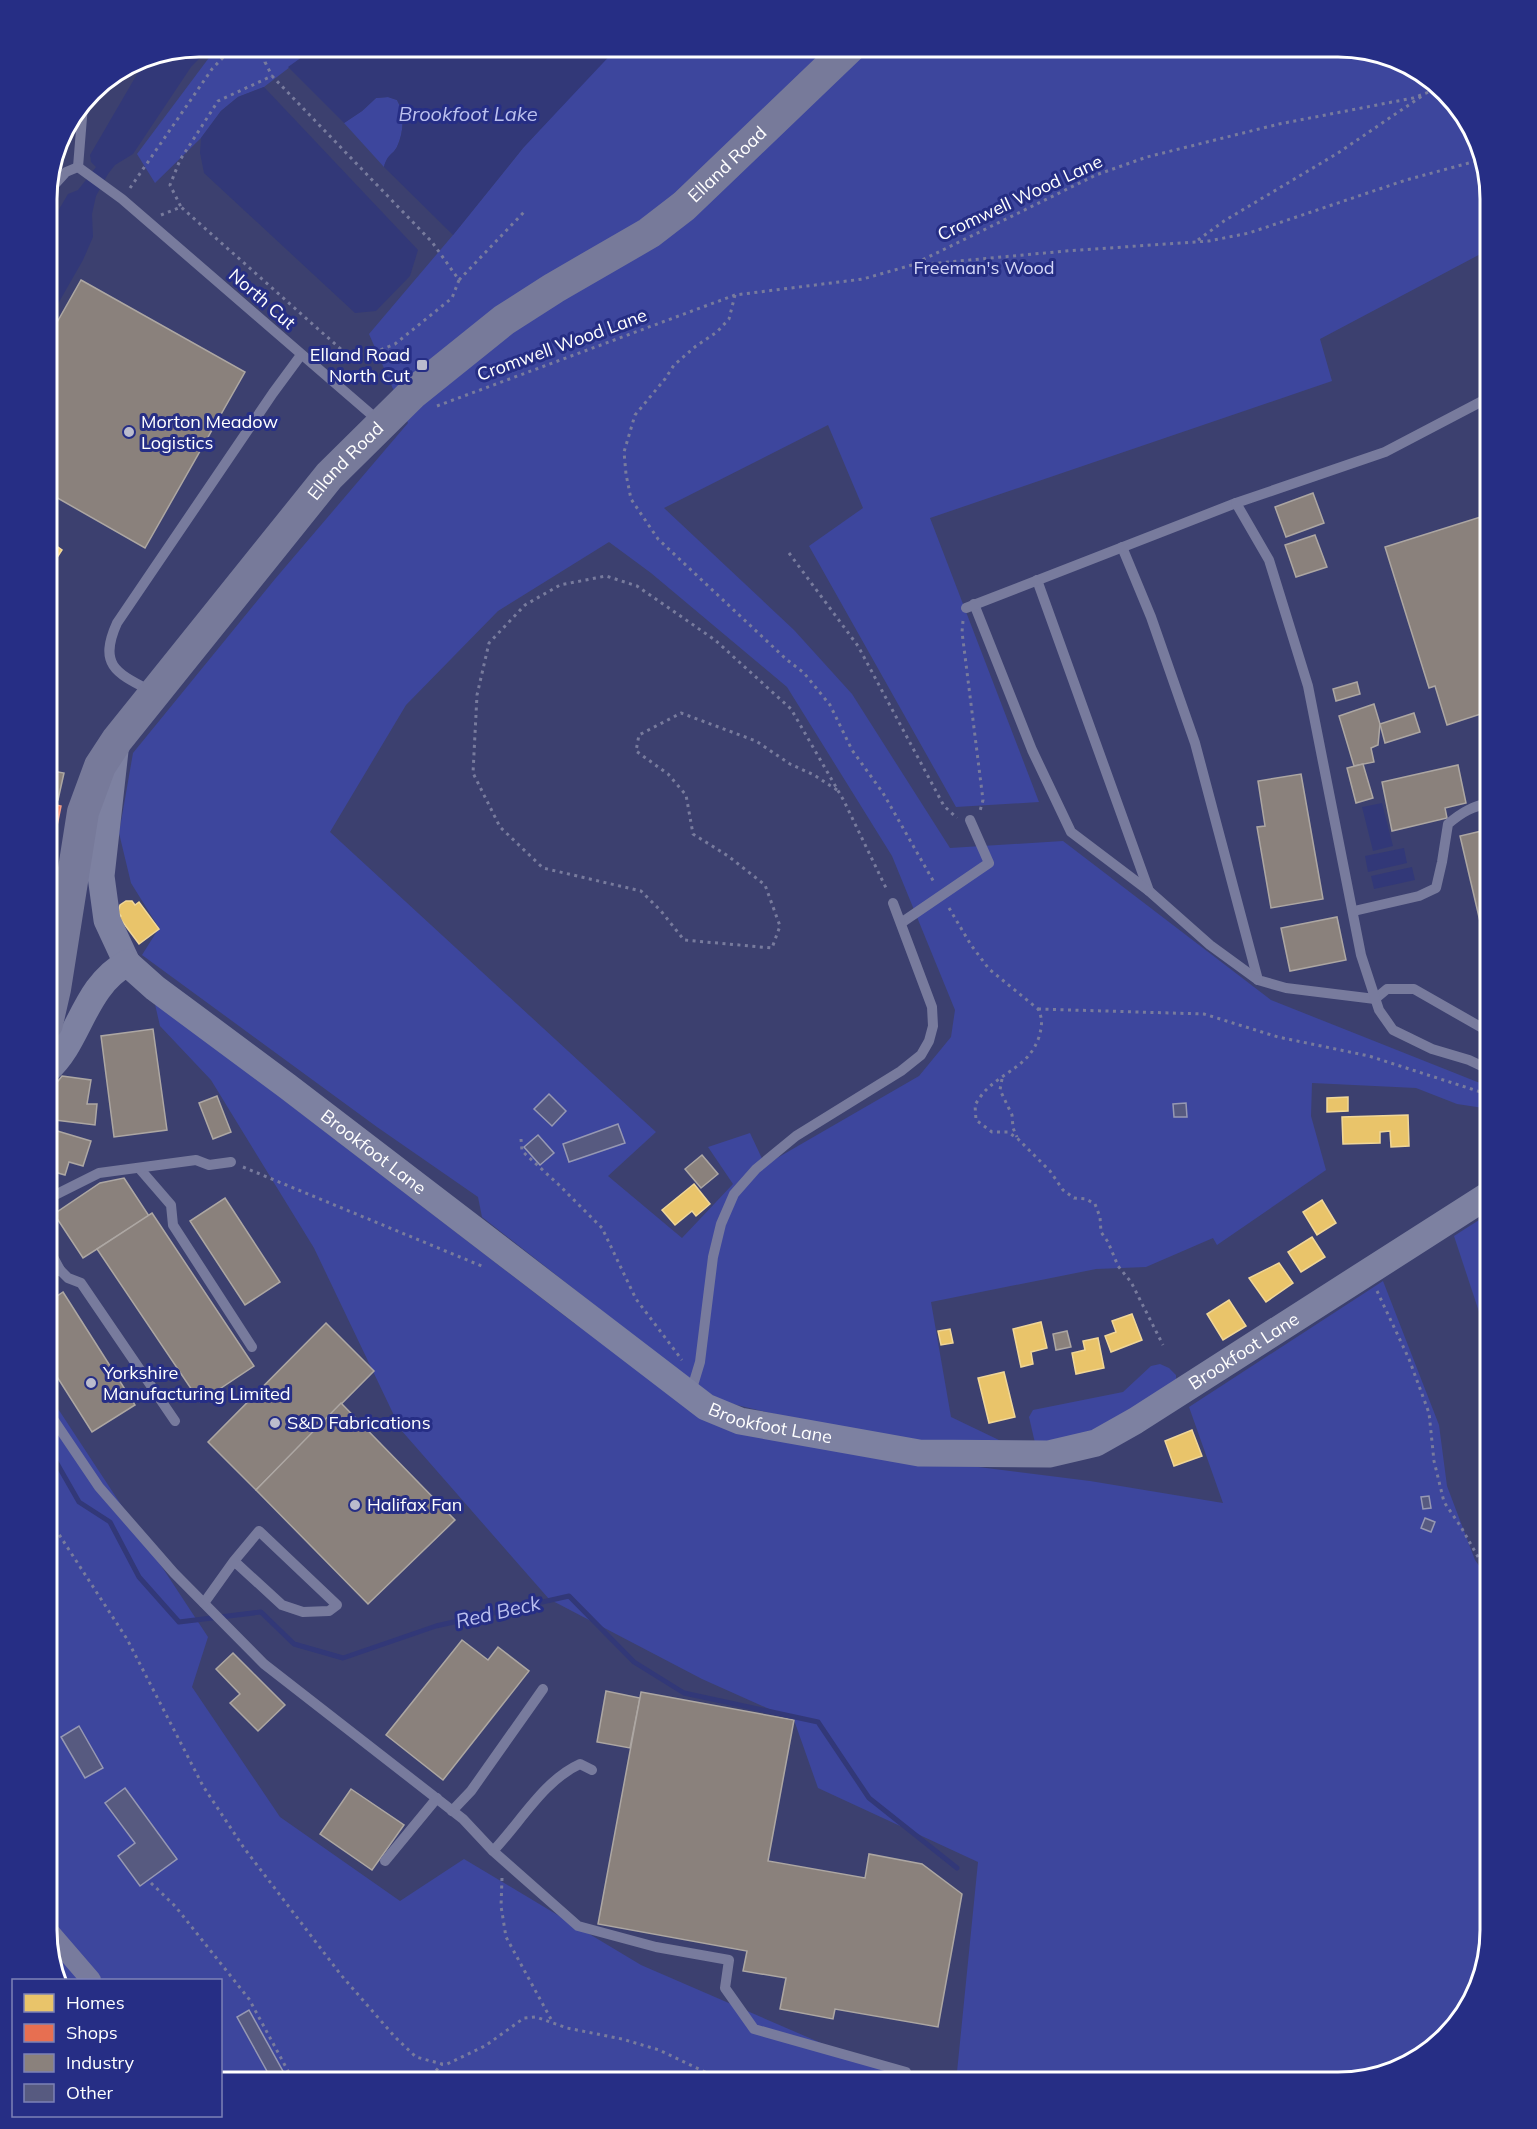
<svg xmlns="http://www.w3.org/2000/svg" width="1537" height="2129" font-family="Mulish,sans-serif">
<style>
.green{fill:#3d469d;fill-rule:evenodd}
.water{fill:#323878}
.homes{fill:#e9c46a;stroke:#f0d697;stroke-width:1.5}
.shops{fill:#e76f51;stroke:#ee9a85;stroke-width:1.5}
.industry{fill:#8a817c;stroke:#ada7a3;stroke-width:1.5}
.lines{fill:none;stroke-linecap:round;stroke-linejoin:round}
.stream{stroke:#323878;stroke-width:5}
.building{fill:#575a80;stroke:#9698b3;stroke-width:1.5}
.path{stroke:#787b9d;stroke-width:3;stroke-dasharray:3 4.5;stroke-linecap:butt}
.lane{stroke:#787b9d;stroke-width:10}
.street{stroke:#787b9d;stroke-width:20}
.secondary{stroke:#7d81a1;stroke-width:27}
.primary{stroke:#777a9a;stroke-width:32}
.poi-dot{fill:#bbbccd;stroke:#262e85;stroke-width:2}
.labels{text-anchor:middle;stroke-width:6;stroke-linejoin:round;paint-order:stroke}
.street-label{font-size:18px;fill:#fff;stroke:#262e85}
.park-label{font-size:18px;fill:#d4d7f6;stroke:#262e85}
.poi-label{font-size:18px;fill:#fff;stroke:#262e85;text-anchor:start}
.water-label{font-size:20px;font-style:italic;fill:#bcc1ef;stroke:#262e85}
.rim{fill:none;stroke:#fff;stroke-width:3}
</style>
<rect width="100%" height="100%" fill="#3c406f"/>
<g class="green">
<polygon points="217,47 316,47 264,87 238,97 221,111 201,138 155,183 137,154"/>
<path d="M616,47H936L941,53L952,47H1347L1414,67L1470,123L1490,199V249L1320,339L1332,381L930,518L1039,802L956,807L809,546L863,508L828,425L664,508L794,630L852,694L950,848L1063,841L1271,1000L1490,1087V1109L1457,1104L1416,1088L1312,1083L1311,1116L1326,1170L1217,1245L1213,1238L1146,1267L1096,1269L931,1302L951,1417L1001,1441L893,1442L720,1401L657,1354L482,1217L478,1197L377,1127L142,955L159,928L131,883L119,833L133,753L275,579L408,423L369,334L453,235L523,148ZM609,542L651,573L787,687L892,856L955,1010L951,1037L919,1076L765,1165L750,1133L708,1147L733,1184L682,1238L608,1176L656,1132L330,832L406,705L498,611Z"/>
<path d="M388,97L397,100C405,113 404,132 397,147C392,156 388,153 384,167L344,123L362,111L376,98Z"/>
<polygon points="154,1000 574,1323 796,1444 1090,1481 1223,1503 1189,1407 1383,1281 1439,1425 1447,1486 1475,1560 1490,1581 1490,1930 1470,2006 1414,2062 1338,2082 956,2082 978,1862 818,1788 794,1720 702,1679 549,1599 401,1430 314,1248 211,1080 160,1026"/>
<polygon points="1490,1213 1490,1345 1454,1236"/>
<polygon points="1160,1364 1169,1368 1176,1375 1176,1382 1099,1433 1035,1443 1029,1417 1033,1410 1123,1392 1151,1366"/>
<polygon points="47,1392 208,1637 192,1687 280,1817 400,1901 464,1859 641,1965 911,2082 221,2082 220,1980 60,1980 47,1930"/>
</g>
<g class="water">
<polygon points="199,47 211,47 191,67 133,154 115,165 108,174 96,196 92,214 93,237 83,260 47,323 47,224 58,211 68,194 78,190 96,167 91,162 90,155 147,57"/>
<path d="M316,47H618L523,148L453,235L384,167C388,153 392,156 397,147C404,132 405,113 397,100L388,97L376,98L362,111L344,123L288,67Z"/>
<polygon points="264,87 418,250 410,276 376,311 355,313 204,173 200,153 201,138 221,111 238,97"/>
<polygon points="1382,803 1393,846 1373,851 1362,807"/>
<polygon points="1404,848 1407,863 1368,872 1365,856"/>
<polygon points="1412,867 1415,880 1374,889 1371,876"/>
</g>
<g class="homes">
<polygon points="48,540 62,550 47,573 47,541"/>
<polygon points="126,901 132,901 135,905 139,902 159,929 139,944 119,917 121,916 118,912 120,905"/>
<polygon points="1348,1097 1348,1111 1327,1112 1327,1098"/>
<polygon points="1408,1115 1409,1146 1391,1147 1390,1131 1380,1132 1380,1143 1343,1144 1342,1117"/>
<polygon points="694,1184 710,1204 696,1216 692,1211 675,1225 662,1210"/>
<polygon points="1322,1200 1336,1223 1317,1235 1303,1212"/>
<polygon points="1312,1237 1325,1257 1301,1272 1288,1252"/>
<polygon points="1279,1263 1293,1283 1266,1302 1249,1278"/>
<polygon points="1229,1300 1246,1326 1223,1340 1207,1314"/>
<polygon points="1132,1314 1142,1340 1111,1352 1105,1336 1116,1332 1112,1321"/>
<polygon points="1041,1322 1047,1348 1031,1352 1033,1364 1021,1367 1013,1329"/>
<polygon points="950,1329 953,1343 941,1345 938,1331"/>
<polygon points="1098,1338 1104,1368 1076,1374 1072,1353 1085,1350 1083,1341"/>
<polygon points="1004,1372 1015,1417 989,1423 978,1378"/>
<polygon points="1192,1430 1202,1456 1174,1466 1165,1441"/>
</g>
<polygon class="shops" points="47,803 61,806 47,874"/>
<g class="industry">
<polygon points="81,280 245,372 145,548 47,492 47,340"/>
<polygon points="1313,493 1324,523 1286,537 1275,507"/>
<polygon points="1490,514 1490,711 1447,725 1435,686 1429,688 1385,547"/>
<polygon points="1315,535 1327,567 1296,577 1285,545"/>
<polygon points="1357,682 1360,694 1336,701 1333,689"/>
<polygon points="1374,704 1380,724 1378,745 1371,748 1374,762 1354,766 1339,716"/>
<polygon points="1414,713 1420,732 1385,743 1380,724"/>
<polygon points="1363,764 1373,798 1356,803 1347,768"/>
<polygon points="1458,765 1466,803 1445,808 1447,818 1392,831 1382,782"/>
<polygon points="47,770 64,773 58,800 47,798"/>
<polygon points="1301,774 1323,899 1271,908 1257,827 1265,826 1258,781"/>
<polygon points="1490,829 1490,964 1460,836"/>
<polygon points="1337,917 1346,960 1290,971 1281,928"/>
<polygon points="153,1029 167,1130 114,1137 101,1036"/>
<polygon points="62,1076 91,1080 87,1104 97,1104 95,1125 47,1119 47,1095"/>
<polygon points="217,1096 231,1132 213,1139 199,1103"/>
<polygon points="54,1130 91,1141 83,1166 69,1162 65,1175 47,1170 47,1157"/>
<polygon points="702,1155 718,1174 701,1188 685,1169"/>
<polygon points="124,1178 149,1216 83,1258 54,1214 100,1183"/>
<polygon points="225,1198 280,1282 245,1305 190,1221"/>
<polygon points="152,1213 254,1366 200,1402 97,1249"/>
<polygon points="63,1292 135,1405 92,1432 47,1361 47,1303"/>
<polygon points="326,1323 374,1371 256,1490 208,1442"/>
<polygon points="1067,1331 1071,1347 1056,1350 1053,1334"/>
<polygon points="341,1403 455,1520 368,1604 256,1490"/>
<polygon points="462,1640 488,1660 498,1647 529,1671 443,1780 386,1735"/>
<polygon points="233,1653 285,1705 258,1731 230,1703 240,1694 216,1669"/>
<polygon points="606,1691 640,1698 630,1748 597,1742"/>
<polygon points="641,1692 794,1720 768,1861 865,1878 869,1854 922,1864 962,1894 938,2027 835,2009 833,2019 780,2009 786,1978 743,1971 747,1951 598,1924"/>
<polygon points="351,1789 404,1825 372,1870 320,1834"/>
</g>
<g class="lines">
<polyline class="stream" points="47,1446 79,1502 110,1522 139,1577 179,1622 261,1612 294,1644 343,1658 436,1626 569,1596 634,1662 684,1693 818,1722 869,1798 957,1868"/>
</g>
<g class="building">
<polygon points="549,1094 566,1111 552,1126 534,1109"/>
<polygon points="1186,1103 1187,1117 1174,1117 1173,1104"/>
<polygon points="618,1124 625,1143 569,1162 563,1144"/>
<polygon points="538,1135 554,1153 540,1165 524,1147"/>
<polygon points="1429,1496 1431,1508 1423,1509 1421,1497"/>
<polygon points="1425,1518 1435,1522 1431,1532 1421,1528"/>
<polygon points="79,1726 103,1768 85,1778 61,1737"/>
<polygon points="125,1788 177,1859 140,1886 118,1856 135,1843 105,1803"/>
<polygon points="249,2010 289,2082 273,2082 237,2017"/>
</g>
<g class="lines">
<g class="path">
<polyline points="266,47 265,62 272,76"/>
<polyline points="130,188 212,69 233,47"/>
<polyline points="161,215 181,207 344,352 368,355 395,344 452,298 459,280 432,242 272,76 218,101 180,160 170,185 181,207"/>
<polyline points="1198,240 1224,221 1338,153 1422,96"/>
<polyline points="916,265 1066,251 1209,241 1249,233 1406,180 1480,160"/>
<polyline points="459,280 525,211"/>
<polyline points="735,295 729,319 717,332 696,346 674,365 665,379 635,415 624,452 626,474 631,499 658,539 786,659 804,673 830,705 852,750 883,793 935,884"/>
<polyline points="437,406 735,295 863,279 912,265 1096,175 1147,157 1279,124 1413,98 1437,89"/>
<polyline points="789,553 858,646 944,806 957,818"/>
<polyline points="963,621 962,632 983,800 980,811"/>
<polyline points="837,790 814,775 790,764 756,741 681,713 639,735 636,751 668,774 686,795 693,834 728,856 765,885 780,926 772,948 684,940 661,911 641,891 543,868 500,827 473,773 477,695 489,643 525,605 560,585 606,576 637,586 715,640 791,709 844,801 887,890"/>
<path d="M949,908L971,945L989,969L1038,1009C1043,1019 1042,1026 1039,1037C1029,1066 1006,1070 986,1090C982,1094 978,1100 975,1105L976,1120L992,1132H1008L1018,1139L1050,1171L1063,1190L1074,1198L1086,1199L1095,1204L1100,1217L1101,1232L1108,1242L1118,1266L1131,1282L1163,1345"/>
<polyline points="1038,1009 1204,1014 1278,1037 1369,1056 1490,1095"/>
<polyline points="1002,1079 1000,1090 1012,1115 1013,1128 1017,1137"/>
<polyline points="521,1139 522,1151 559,1185 602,1228 636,1299 682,1360"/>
<polyline points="243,1167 484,1267"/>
<polyline points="1377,1291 1409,1359 1429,1413 1434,1461 1444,1502 1461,1527 1481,1562 1490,1592"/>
<polyline points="47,1516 127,1639 203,1786 244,1848 341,1975 395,2037 416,2057 442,2064 447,2064 485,2046 524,2018 536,2017 567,2028 622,2039 659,2050 726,2082"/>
<polyline points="502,1878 501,1906 506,1937 552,2021"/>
<polyline points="151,1883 175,1906 249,1999 294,2082"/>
<polyline points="426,2082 442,2064"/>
</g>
<g class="lane">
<polyline points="78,167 122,199 380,422"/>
<polyline points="78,167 83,105"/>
<polyline points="47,193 66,172 78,167"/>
<polyline points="1122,547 1151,617 1195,743 1258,980 1286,988 1375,999 1387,989 1414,989 1484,1029 1490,1028"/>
<polyline points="1037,580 1149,891"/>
<polyline points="974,604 1032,750 1071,832 1149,891 1210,945 1258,980"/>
<polyline points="966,608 1236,503"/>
<path d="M151,691C116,673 98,665 117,623L273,393L301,355"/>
<path d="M1354,911L1419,896L1436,888L1442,862L1448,824C1462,812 1473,806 1490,803"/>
<polyline points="901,923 989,863 970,820"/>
<polyline points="1490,1070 1469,1060 1432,1049 1393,1030 1379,1010 1361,955 1308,686 1269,560 1236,503 1385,452 1490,397"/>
<polyline points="139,1168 171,1205 173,1225 252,1347"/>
<polyline points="47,1199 99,1173 196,1160 209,1165 231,1162"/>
<polyline points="47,1246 60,1270"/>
<polyline points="47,1275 60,1270 68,1278 81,1283 175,1421"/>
<polyline points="690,1395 700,1362 713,1257 721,1224 734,1194 756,1169 796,1136 901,1071 921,1055 929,1041 933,1026 932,1007 893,903"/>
<polyline points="47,1410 99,1487 174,1573 264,1664 463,1819 493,1851 578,1926 656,1947 729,1960 725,1988 754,2029 906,2072"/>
<polyline points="204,1603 234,1561 259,1531 337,1605 329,1611 303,1612 282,1605 234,1561"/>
<polyline points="452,1811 471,1791 543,1689"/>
<path d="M493,1851C520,1823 544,1780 580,1764L592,1770"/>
<polyline points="385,1861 437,1798"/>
</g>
<polyline class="street" points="47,1929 91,1980"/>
<g class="secondary">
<polyline points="116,742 101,876 107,920 127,963"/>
<path id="s1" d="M47,1070C80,1041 83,987 127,963L155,988L287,1086L706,1407L740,1421L919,1453L1049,1454L1096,1443L1135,1421L1490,1194"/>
</g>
<path class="primary" id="s2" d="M47,1024L55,989L83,812L100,766L117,740L329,476L412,394L504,320L554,288L649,233L684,206L850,47"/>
</g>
<g class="poi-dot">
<rect x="416" y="359" width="12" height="12" rx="3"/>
<circle cx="129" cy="432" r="6"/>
<circle cx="91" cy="1383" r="6"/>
<circle cx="275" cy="1423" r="6"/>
<circle cx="355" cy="1505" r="6"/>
</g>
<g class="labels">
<g class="street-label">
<text dy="6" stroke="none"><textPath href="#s2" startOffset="1142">Elland Road</textPath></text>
<text transform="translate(1020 198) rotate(-25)" y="6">Cromwell Wood Lane</text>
<text transform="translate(262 299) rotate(41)" y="6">North Cut</text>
<text transform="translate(562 345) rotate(-20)" y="6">Cromwell Wood Lane</text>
<text dy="6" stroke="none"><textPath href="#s2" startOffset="656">Elland Road</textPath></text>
<text dy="6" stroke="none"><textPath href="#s1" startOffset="446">Brookfoot Lane</textPath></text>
<text dy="6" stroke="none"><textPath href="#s1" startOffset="1436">Brookfoot Lane</textPath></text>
<text dy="6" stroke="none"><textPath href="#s1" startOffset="932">Brookfoot Lane</textPath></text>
</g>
<g class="park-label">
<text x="984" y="274">Freeman's Wood</text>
</g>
<g class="poi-label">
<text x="410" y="361" text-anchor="end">Elland Road<tspan x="410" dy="21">North Cut</tspan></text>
<text x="141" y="428">Morton Meadow<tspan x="141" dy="21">Logistics</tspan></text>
<text x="103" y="1379">Yorkshire<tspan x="103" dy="21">Manufacturing Limited</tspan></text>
<text x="287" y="1429">S&amp;D Fabrications</text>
<text x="367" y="1511">Halifax Fan</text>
</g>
<g class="water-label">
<text x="468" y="121">Brookfoot Lake</text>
<text transform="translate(498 1612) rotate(-13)" y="7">Red Beck</text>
</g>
</g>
<path d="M0 0H1537V2129H0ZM199 57H1338A142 142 0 0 1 1480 199V1930A142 142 0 0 1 1338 2072H199A142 142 0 0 1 57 1930V199A142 142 0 0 1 199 57Z" fill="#262e85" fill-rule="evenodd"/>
<path class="rim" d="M199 57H1338A142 142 0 0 1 1480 199V1930A142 142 0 0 1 1338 2072H199A142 142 0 0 1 57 1930V199A142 142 0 0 1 199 57Z"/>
<rect x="12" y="1979" width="210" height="138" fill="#262e85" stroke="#7d82b6" stroke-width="1.5"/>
<rect x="24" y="1994" width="30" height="18" fill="#e9c46a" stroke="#7d82b6" stroke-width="1.5"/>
<text x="66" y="2009" font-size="18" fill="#ffffff">Homes</text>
<rect x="24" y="2024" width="30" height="18" fill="#e76f51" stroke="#7d82b6" stroke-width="1.5"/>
<text x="66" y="2039" font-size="18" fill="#ffffff">Shops</text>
<rect x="24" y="2054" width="30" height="18" fill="#8a817c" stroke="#7d82b6" stroke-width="1.5"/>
<text x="66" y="2069" font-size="18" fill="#ffffff">Industry</text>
<rect x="24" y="2084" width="30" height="18" fill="#575a80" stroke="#7d82b6" stroke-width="1.5"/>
<text x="66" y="2099" font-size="18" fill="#ffffff">Other</text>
</svg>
